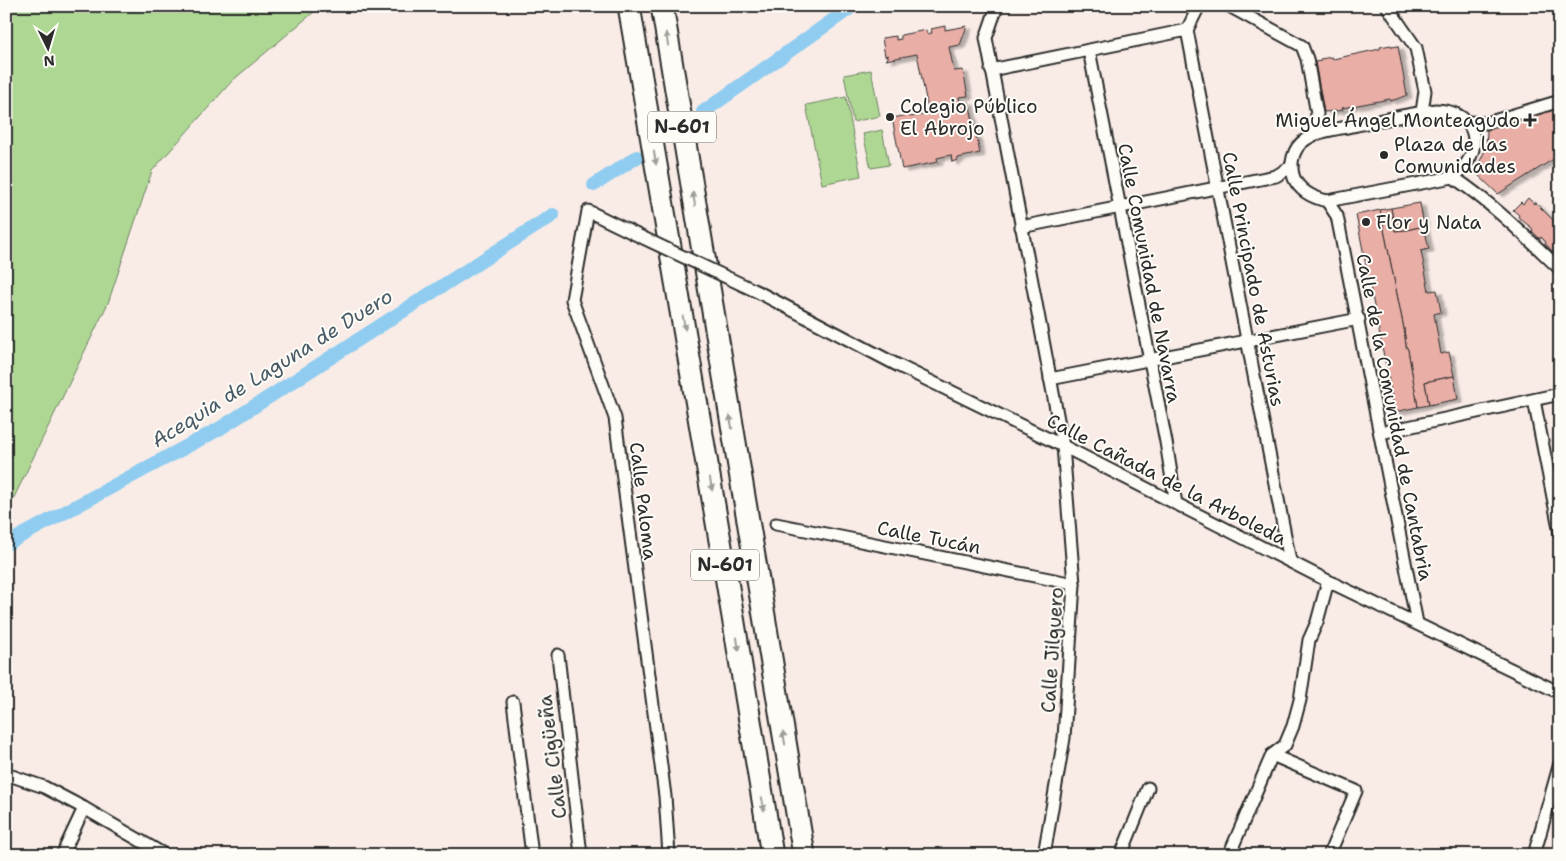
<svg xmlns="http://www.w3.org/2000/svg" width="1566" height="861" font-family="'Shantell Sans',sans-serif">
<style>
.green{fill:#aed794;stroke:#6c8160}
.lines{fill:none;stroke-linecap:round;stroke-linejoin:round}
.canal{stroke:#8fccf0;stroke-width:14}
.building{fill:#e9aea6;stroke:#2b2b2b;filter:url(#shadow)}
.street-casing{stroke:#2b2b2b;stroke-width:15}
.highway-casing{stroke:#2b2b2b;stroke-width:25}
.street{stroke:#fdfcf7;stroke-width:11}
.highway{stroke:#fdfcf7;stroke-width:21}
.street-bridge-casing{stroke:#2b2b2b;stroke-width:15;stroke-linecap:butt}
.street-bridge{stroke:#fdfcf7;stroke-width:11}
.oneway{fill:#9e9e9b}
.poi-dot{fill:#2b2b2b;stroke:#fdfcf7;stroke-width:2}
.labels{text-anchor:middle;stroke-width:4;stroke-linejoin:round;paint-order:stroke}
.shield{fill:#fdfcf7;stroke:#6a6a68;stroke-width:1}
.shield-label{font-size:18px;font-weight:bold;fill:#2b2b2b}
.poi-label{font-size:19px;fill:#2b2b2b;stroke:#fdfcf7;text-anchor:start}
.street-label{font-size:19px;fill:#2b2b2b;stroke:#fdfcf7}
.water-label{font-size:20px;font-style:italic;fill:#495b66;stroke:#fdfcf7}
</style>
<defs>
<filter id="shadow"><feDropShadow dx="5" dy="3" stdDeviation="1" flood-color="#0004"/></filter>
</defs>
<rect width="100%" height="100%" fill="#f9ece7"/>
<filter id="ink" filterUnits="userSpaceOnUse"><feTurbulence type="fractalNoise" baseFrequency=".02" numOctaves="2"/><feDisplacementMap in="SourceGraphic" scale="10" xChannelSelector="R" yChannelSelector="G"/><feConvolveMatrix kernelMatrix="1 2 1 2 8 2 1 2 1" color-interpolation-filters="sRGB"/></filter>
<g filter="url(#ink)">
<g class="green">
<polygon points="6,6 321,6 232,81 152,171 108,303 6,514"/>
<polygon points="871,70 880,116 853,122 844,75"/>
<polygon points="846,97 861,176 822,184 806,105"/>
<polygon points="882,130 889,165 871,168 863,134"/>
</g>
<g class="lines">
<g class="canal">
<polyline points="703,112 853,6"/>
<polyline points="594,185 637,157"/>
<polyline points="6,544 219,429 553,215"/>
</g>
</g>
<g class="building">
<polygon points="945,26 945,30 967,26 960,45 949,47 954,71 963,70 968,96 959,97 960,103 969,102 980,153 958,158 958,160 952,162 951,155 937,158 938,162 902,169 892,118 909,115 910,117 929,114 917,54 886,60 888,58 888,55 885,56 882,38 896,36 896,40 901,39 901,35 926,30 927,34 932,33 931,29"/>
<polygon points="1391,45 1392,47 1398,46 1407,95 1397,99 1390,101 1390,99 1342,108 1343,110 1336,111 1324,112 1315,62 1321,61 1320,59 1332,57 1333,59 1380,49 1380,47"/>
<polygon points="1560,108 1560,155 1498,194 1475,172 1486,148 1487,130"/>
<polygon points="1528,198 1534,204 1535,202 1554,221 1553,223 1560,229 1560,255 1555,250 1553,252 1545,243 1546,242 1541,237 1540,239 1532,231 1533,229 1518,217 1519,215 1513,210 1521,202 1523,204"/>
<polygon points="1420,203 1424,226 1407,230 1395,231 1391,208"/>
<polygon points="1391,208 1395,231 1407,230 1424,226 1429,249 1421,251 1429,291 1437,290 1441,312 1434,314 1441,354 1449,352 1454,376 1425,382 1429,405 1418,407 1408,350 1406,346 1404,329 1380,210"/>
<polygon points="1380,210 1404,329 1406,346 1408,350 1418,407 1395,412 1356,215"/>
<polygon points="1454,376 1458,399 1429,405 1425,382"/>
</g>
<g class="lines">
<g class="street-casing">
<g id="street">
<polyline points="997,6 986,38 1063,446 1074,584 1064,738 1044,855"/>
<polyline points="1199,6 1187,30 1290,561"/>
<polyline points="1229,6 1302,46 1307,59 1317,114 1314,135"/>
<polyline points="1387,6 1416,48 1425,91 1422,112"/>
<polyline points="1089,50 1166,442 1176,504"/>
<polyline points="991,70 1187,30"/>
<path d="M1436,110C1480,111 1486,153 1453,177L1327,201C1314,198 1300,192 1294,178C1289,164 1293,148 1305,140C1318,130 1341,129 1357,125C1383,120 1410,114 1436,110Z"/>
<polyline points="1468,122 1487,123 1560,101"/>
<path d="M1453,177C1492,203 1526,237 1560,269"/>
<polyline points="1327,201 1337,216 1417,623"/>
<polyline points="1021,227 1276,176 1292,166"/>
<polyline points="635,234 588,211 572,300 615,418 665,796 669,855"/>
<polyline points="760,293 899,366 1063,446 1328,581 1560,693"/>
<polyline points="1050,379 1359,319"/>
<polyline points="1534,400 1560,533"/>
<polyline points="1380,433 1560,394"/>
<polyline points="776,524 1074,584"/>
<polyline points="558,655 581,855"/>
<polyline points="513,702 532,855"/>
<polyline points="1272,755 1285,745 1293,726 1300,700 1309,640 1317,622 1328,581"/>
<polyline points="1272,755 1356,791 1329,855"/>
<polyline points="6,774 44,787 84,808 165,855"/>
<polyline points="62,855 84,808"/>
<polyline points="1121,855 1148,788"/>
<polyline points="1229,855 1272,755"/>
<polyline points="1534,855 1560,763"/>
</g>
</g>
<g class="highway-casing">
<g id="highway">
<polyline points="629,6 732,611 772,855"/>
<polyline points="662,6 804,855"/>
</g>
</g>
<use href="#street" class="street"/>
<use href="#highway" class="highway"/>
<g class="street-bridge-casing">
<polyline id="street-bridge" points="635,234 760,293"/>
</g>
<use href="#street-bridge" class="street-bridge"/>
</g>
<defs><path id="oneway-solid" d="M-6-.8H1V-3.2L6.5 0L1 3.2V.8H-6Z" transform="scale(1.25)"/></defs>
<g class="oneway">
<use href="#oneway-solid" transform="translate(667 39) rotate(-99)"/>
<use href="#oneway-solid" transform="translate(655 158) rotate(80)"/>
<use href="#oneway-solid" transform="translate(694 199) rotate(-99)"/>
<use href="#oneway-solid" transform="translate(684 323) rotate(80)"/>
<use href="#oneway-solid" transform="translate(731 422) rotate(-99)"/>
<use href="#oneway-solid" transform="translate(711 484) rotate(80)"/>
<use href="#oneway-solid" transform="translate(738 644) rotate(81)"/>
<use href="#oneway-solid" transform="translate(784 738) rotate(-100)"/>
<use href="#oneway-solid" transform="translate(763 804) rotate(80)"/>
</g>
</g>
<g class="poi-dot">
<circle cx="890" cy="117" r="5"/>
<path d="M1527.5 112.5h5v5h5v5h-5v5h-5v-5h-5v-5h5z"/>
<circle cx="1384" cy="155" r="5"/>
<circle cx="1366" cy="222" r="5"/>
</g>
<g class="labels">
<g class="shield">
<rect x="648" y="111.5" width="68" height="31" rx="4"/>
<rect x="691" y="549.5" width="68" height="31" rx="4"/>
</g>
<g class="shield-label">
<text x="682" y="133">N-601</text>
<text x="725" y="571">N-601</text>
</g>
<g class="poi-label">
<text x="900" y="113">Colegio Público<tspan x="900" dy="22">El Abrojo</tspan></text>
<text x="1520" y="127" text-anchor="end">Miguel Ángel Monteagudo</text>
<text x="1394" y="151">Plaza de las<tspan x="1394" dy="22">Comunidades</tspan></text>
<text x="1376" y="229">Flor y Nata</text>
</g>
<g class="street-label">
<text transform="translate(1150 273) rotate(79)" y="7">Calle Comunidad de Navarra</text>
<text transform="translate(1254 279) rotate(79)" y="7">Calle Principado de Asturias</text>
<text transform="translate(1395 417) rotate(79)" y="7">Calle de la Comunidad de Cantabria</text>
<text transform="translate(1167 479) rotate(27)" y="7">Calle Cañada de la Arboleda</text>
<text transform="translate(644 501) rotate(83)" y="7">Calle Paloma</text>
<text transform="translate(929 537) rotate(11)" y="7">Calle Tucán</text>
<text transform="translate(1052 650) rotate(-86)" y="7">Calle Jilguero</text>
<text transform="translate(552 757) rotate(-97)" y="7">Calle Cigüeña</text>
</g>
<g class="water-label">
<text transform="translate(272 368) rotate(-32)" y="7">Acequia de Laguna de Duero</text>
</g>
</g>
<rect width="1566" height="861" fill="none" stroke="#fdfcf7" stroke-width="25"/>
<rect x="12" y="12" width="1541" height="836" fill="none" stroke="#2b2b2b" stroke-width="2" filter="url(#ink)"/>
<g transform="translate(48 48) rotate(175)" stroke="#fdfcf7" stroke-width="4" paint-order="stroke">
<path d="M0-4L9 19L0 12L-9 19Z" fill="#2b2b2b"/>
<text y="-8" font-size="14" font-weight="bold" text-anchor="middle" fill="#2b2b2b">N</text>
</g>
</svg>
